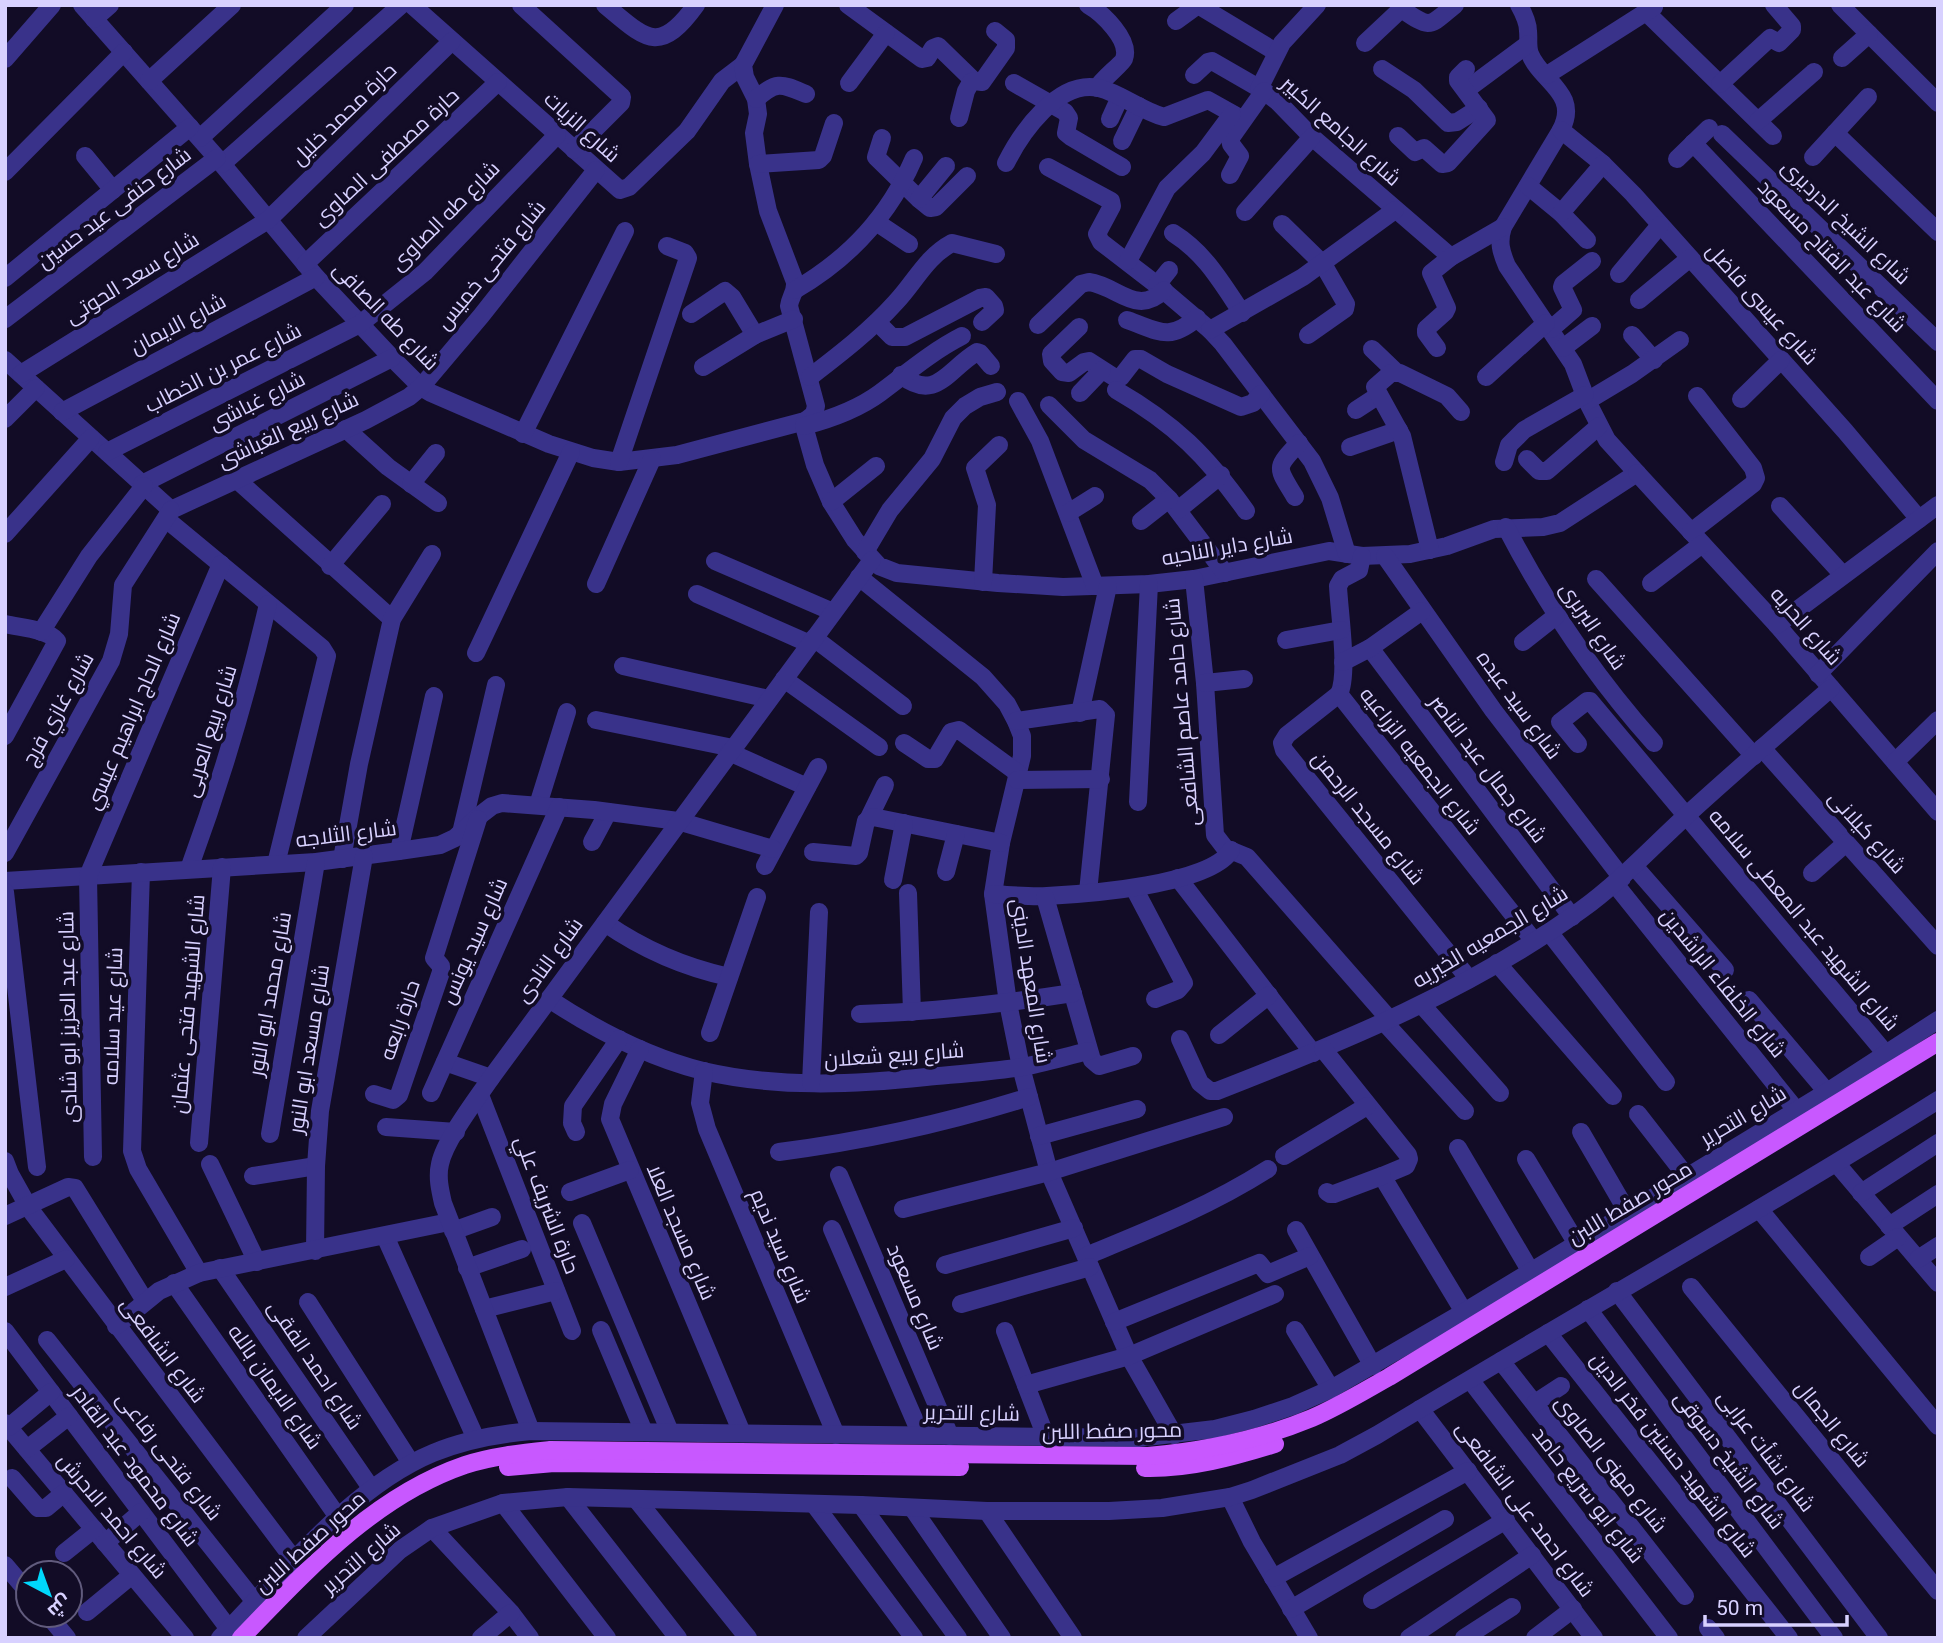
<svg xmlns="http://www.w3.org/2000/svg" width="1943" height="1643" font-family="Roboto,Cairo,sans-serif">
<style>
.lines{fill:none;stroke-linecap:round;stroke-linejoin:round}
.minor{stroke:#39328a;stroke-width:18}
.major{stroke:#c858ff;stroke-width:18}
.labels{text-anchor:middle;stroke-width:7;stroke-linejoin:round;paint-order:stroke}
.street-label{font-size:21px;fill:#d8d1ff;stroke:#120c26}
</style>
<rect width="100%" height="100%" fill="#120c26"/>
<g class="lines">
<g class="minor">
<polyline points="82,5 217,158 316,277 392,358 421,387 431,393 549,444 593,458 619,462 677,455 805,421"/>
<polyline points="412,5 620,190 629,187 687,131 722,81 743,65"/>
<polyline points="521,5 622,97 621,103 574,150"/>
<path d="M605,5C646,39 659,56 696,5"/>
<path d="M775,5L743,65L745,77L756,99L758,114L754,133L758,164L768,211L795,282C796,292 790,297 789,306L816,406L814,414L805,421L804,426L815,465L831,502L855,540L879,566L897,573L998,583L1063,587L1149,584L1194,579L1329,551L1362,556L1410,554L1447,546L1494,529L1543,527L1560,523L1637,473L1607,440L1587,401L1573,364L1507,266C1501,252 1498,242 1503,227L1561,130C1580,93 1541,82 1530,54C1527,46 1529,39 1528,31C1528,22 1524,14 1519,5"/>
<polyline points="848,5 922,59 927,58 933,48 938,46 974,81"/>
<path d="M1088,5C1102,13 1131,40 1124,59C1122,64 1102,79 1097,88"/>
<polyline points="1198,5 1276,52"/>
<polyline points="1840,5 1938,103"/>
<polyline points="1647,13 1773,136"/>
<polyline points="94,19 110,5"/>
<polyline points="1176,21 1198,5"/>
<path d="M1365,43L1398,12L1403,10C1432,30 1429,26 1455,5"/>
<polyline points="1842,58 1869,34"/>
<polyline points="5,59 52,5"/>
<polyline points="1382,69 1414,90 1448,123 1457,122 1479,108"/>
<polyline points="1194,75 1208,62 1212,61 1264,91 1277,101 1312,137 1451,257"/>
<polyline points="1547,75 1654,7"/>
<polyline points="149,81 232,5"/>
<polyline points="849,83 886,33"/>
<polyline points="1014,83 1065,112 1069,118 1066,133 1071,137 1122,167"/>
<polyline points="1720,84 1770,38 1779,43 1792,30 1792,26 1774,5"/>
<polyline points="1259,89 1282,43 1317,5"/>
<polyline points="1466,90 1528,44"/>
<path d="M756,99C777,80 782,84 806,94"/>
<polyline points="959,118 966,91 971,82 974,81 982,82 1006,48 1006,40 995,31"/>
<polyline points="1110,119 1120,97"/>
<polyline points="1758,121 1814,72"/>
<polyline points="1561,130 1603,164 1633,194 1845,431 1919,519"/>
<polyline points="1835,133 1938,232"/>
<polyline points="1722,134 1938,342"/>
<polyline points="1398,136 1415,152 1424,148 1442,164 1448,163 1487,120 1458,81 1458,77 1466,69"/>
<polyline points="200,138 345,5"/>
<polyline points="882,138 876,157 919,199 930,208 936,207 967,176"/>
<polyline points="1122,141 1139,106"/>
<polyline points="1693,143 1938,401"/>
<polyline points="85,156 113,190"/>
<polyline points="1813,157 1868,97"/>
<polyline points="1677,159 1709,128"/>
<path d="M1006,163C1021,133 1058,79 1099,88C1122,94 1141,111 1164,117L1208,100L1242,119"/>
<polyline points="222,164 401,5"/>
<polyline points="758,164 819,160 823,156 834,123"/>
<polyline points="1048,167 1111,201 1112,206 1097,234 1101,242 1157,285 1210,330 1223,344 1312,461 1330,498 1347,554"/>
<polyline points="5,172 124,52"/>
<polyline points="1230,175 1240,156 1231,144 1230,139 1264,91"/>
<polyline points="1528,186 1561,213 1587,240"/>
<polyline points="919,199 946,166"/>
<polyline points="1245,212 1312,137"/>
<polyline points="1561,213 1603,164"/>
<polyline points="876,222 909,244"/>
<polyline points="1282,224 1323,264 1346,304 1345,309 1308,335"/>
<path d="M1173,233C1205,253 1221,282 1242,313"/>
<polyline points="1128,261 1167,188 1203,153 1232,114"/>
<polyline points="305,264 498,82"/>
<polyline points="1619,274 1660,225"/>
<polyline points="5,278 190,127"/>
<polyline points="1157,285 1169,270"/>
<path d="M795,290C850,258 889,216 914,158"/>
<polyline points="1639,300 1690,258"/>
<polyline points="691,314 725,291 732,297 755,335"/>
<polyline points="5,319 217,158"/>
<path d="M1127,320C1159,331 1168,342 1197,318"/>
<polyline points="877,322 892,337 905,337 980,298 986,297 994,306 995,310 982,322"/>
<path d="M1038,325L1081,284L1089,282C1118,286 1137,317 1164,290"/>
<polyline points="1079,327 1051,354 1052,361 1062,372 1069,373 1084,362 1089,361 1117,379 1121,377 1135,359 1141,359 1167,374 1241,407 1253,403 1261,394"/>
<polyline points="1551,329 1573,310 1562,287 1563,284 1592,261"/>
<polyline points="1210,330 1303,277 1395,210"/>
<polyline points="1632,335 1654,360"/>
<polyline points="1437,348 1426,333 1426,329 1445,312 1447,308 1431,273 1451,257 1503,227"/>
<polyline points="1563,348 1592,326"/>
<polyline points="1372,349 1396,372"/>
<polyline points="5,360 171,510"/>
<polyline points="703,367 755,335 794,319"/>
<polyline points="21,374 268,220 452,41"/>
<path d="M901,375C936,403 948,369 977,352L980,353L991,366"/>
<path d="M810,377C840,354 870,331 896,302C915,282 926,257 952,243L996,254"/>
<polyline points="1486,377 1546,323"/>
<path d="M1116,390C1175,424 1207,456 1246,511"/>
<polyline points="1080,393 1102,370"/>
<polyline points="1741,399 1781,360"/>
<polyline points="1018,401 1040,441 1095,586"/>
<polyline points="1587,401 1632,374 1680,340"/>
<polyline points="1049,405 1084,440 1150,480 1169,499 1225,573"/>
<polyline points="1356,410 1379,395"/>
<polyline points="62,412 316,277"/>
<polyline points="5,419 36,388"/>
<path d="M804,426C831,419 857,410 880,393C907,373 931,352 962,336"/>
<polyline points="346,429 388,467 438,503"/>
<polyline points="523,434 625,231"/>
<polyline points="1350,447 1399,430"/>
<polyline points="107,452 360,324 425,272 557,135"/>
<polyline points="1527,459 1539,471 1547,471 1599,426"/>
<polyline points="619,462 688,258 685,253 667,246"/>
<polyline points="1504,462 1509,445 1524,430 1585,395"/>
<polyline points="1637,473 1777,625 1938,812"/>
<polyline points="236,479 392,619"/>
<polyline points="142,484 392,358"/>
<polyline points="411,484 436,453"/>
<path d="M1295,497C1277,467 1274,469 1299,443"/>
<polyline points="831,502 876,466"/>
<polyline points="1780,506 1843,575"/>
<polyline points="171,510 366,420 409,397 421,387 481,316 596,170"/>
<polyline points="1178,510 1221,475"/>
<polyline points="1068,513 1095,496"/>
<polyline points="166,519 322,648 327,656 276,864"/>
<polyline points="1141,521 1169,499"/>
<path d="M1506,527C1547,606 1595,677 1654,743"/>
<polyline points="1691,532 1753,484 1756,478 1753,468 1697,396"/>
<polyline points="5,534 91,438"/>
<polyline points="1430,550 1402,436 1375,387 1391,373 1400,373 1447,396 1461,412"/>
<polyline points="865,552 890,510 932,459 953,418 965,406 980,397 997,392"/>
<path d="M1362,556L1359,570L1342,579L1338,586C1339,611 1349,674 1339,694L1534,941"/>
<polyline points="1385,556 1493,710 1622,878"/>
<polyline points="715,561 833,612"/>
<polyline points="330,566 382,504"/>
<polyline points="859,577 983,677 1007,704 1016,721 1022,736 1022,756 1001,843 993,894 1008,1003 1021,1067 1049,1172 1129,1356 1174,1435"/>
<polyline points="1194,579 1205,683 1215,835 1225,848 1247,857 1390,1020"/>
<polyline points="1596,579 1754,756"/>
<polyline points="983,582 987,505 975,468 999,445"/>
<polyline points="1651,583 1702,544"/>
<polyline points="596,584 652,459"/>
<polyline points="697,594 810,644"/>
<path d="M5,624C21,628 47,629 57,641L5,736"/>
<polyline points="1777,625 1938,505"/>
<polyline points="41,632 89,556 144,486"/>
<polyline points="814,638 903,706"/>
<polyline points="1286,640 1341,630"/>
<polyline points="1523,642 1556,616"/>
<polyline points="1370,648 1572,917"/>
<polyline points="476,653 571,452"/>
<polyline points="1343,662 1370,648 1422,611"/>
<polyline points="623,666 769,699"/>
<polyline points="1818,674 1938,551"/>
<polyline points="784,679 879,747"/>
<polyline points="1205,683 1244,679"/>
<polyline points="1339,694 1287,735 1282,743 1284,750 1469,979"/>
<polyline points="1080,713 1108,586"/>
<polyline points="596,720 733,748"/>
<polyline points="1016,721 1100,709 1106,715 1088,892"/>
<polyline points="904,743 928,759 935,759 951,732 959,730 1019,774"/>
<polyline points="1578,744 1560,722 1587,701 1590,701 1886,1054"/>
<polyline points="1762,748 1938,946"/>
<polyline points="729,752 807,787"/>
<polyline points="1895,762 1938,720"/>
<polyline points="1017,780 1101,779"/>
<polyline points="1138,802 1149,584"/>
<polyline points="538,805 567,712"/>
<polyline points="869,818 885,785"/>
<polyline points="461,833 496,685"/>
<polyline points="592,842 608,812"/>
<polyline points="399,851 434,696"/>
<polyline points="813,852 856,856 859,853 866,821 873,817 1001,843"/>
<polyline points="5,853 111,661 119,634 123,585 171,510"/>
<polyline points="342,859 359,764 392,619 432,554"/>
<polyline points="765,866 818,767"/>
<polyline points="1634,866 1725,970"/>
<path d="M189,869C221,782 247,694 268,604"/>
<polyline points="141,872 132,1151 138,1169 199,1273"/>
<polyline points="946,872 956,834"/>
<polyline points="1812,873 1846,843"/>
<polyline points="1178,878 1313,1053"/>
<polyline points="893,880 904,823"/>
<polyline points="5,881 316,862 399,851 440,845 455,838 479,816 492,806 502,803 594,810 678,821 773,849"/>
<polyline points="1615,884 1796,1110"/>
<polyline points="1134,888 1184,983 1178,990 1155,999"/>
<polyline points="5,892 37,1167"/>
<polyline points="908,893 912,1012"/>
<path d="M993,894C1011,895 1030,897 1047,896C1086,894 1212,885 1231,850"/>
<polyline points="1045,897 1092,1060 1099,1066 1133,1056"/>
<path d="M605,923C644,950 683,967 729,977"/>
<polyline points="1549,932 1666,1082"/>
<polyline points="1497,963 1613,1096"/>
<path d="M549,999C596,1030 647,1057 703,1071C776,1088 852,1085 926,1077C958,1074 990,1072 1022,1067C1044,1063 1067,1056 1089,1051"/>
<polyline points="1749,1000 1827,1092"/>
<polyline points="1422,1005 1500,1093"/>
<path d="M860,1014C932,1012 1002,1004 1073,993"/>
<polyline points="1385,1023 1465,1111"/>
<polyline points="710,1033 757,897"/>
<polyline points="1219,1035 1269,995"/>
<path d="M1180,1039L1200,1083L1210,1091H1217C1343,1042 1470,990 1581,910C1620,882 1652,847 1687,815C1734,772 1783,730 1831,688"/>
<polyline points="640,1049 613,1104 610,1119 742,1433"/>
<polyline points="1323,1049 1408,1155 1409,1159 1406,1166 1382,1176 1464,1312"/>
<polyline points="445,1062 491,1078"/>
<polyline points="704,1071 700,1103 707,1129 836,1435"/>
<polyline points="811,1083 819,912"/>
<polyline points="431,1093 559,807"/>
<polyline points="374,1094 393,1100 399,1095 441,972 441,966 434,958 478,819"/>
<polyline points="480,1095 572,1331"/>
<polyline points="1638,1114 1687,1177"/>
<polyline points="386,1127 456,1132"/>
<polyline points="576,1132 572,1123 573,1106 619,1039"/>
<polyline points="1581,1132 1628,1213"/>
<polyline points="270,1134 316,862"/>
<polyline points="1039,1136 1137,1109"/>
<polyline points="199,1143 222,867"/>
<polyline points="1458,1148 1531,1272"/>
<path d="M779,1152C865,1141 947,1123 1029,1097"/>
<polyline points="1284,1156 1367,1106"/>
<polyline points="93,1157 88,876 221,564"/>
<polyline points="1526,1159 1577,1244"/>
<polyline points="5,1161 10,1174 29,1208 295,1561"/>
<polyline points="210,1164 257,1262"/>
<polyline points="1837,1164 1938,1283"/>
<polyline points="839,1175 950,1436"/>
<polyline points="253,1176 316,1166"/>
<polyline points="570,1192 630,1170"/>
<polyline points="1327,1192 1330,1194 1334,1194 1382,1176"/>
<polyline points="1861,1193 1938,1143"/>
<polyline points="903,1209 1049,1172 1224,1117"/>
<polyline points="1759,1209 1938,1426"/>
<polyline points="5,1216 68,1187 75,1188 145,1301"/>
<polyline points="582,1223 670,1432"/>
<polyline points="1889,1226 1938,1194"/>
<polyline points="832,1229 921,1435"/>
<polyline points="1296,1230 1373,1366"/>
<polyline points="453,1231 492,1217"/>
<polyline points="385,1236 476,1439"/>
<polyline points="315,1251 316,1166 320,1111 364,856"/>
<path d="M1086,1256C1149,1230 1210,1206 1268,1169"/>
<polyline points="1869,1257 1898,1237"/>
<polyline points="1918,1259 1938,1246"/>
<polyline points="945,1265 1074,1228"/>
<polyline points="220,1268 371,1488"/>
<polyline points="467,1268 522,1249"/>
<polyline points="174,1283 338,1517"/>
<polyline points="5,1287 66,1259"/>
<polyline points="1691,1287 1938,1591"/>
<polyline points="1617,1291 1879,1638"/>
<polyline points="308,1302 411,1463"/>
<polyline points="961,1304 1090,1267"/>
<polyline points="484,1309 556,1291"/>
<polyline points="1588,1309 1834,1638"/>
<polyline points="1114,1322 1259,1263 1268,1274 1310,1256"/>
<polyline points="116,1326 159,1291 199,1273 449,1222"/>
<polyline points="601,1330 644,1432"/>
<polyline points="1295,1330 1331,1389"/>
<polyline points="5,1331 229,1629"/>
<polyline points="1005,1331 1046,1437"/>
<polyline points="1548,1333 1789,1638"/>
<polyline points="47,1340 255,1602"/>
<polyline points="1501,1361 1685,1596"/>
<polyline points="1471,1381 1669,1638"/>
<polyline points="1026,1385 1129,1356 1275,1294"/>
<polyline points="1535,1403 1561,1386"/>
<polyline points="1420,1409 1594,1638"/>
<polyline points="5,1423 185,1638"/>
<polyline points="9,1427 51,1392"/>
<path d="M531,1431L443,1203C440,1190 437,1177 440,1164C445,1140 476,1100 491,1078L872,560"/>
<polyline points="27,1449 69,1416"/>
<polyline points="12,1478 38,1508 46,1508 64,1493"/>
<polyline points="568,1497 678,1638"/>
<polyline points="1230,1497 1252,1542 1309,1638"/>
<polyline points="636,1499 748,1638"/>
<polyline points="503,1503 607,1638"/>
<polyline points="814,1504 914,1638"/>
<polyline points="861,1505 958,1638"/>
<polyline points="913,1509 1002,1638"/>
<polyline points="987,1511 1073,1638"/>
<polyline points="432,1528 511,1613 530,1638"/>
<polyline points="105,1543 141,1512"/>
<polyline points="64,1553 94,1529"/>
<polyline points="5,1565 28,1592"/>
<polyline points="1273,1578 1468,1471"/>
<polyline points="1372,1600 1506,1520"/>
<polyline points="1291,1609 1445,1519"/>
<polyline points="87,1612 132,1575"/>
<polyline points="48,1615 67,1638"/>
<polyline points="1708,1628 1716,1638"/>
<path d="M220,1638C282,1575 351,1487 433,1453C464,1440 497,1434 531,1431L1138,1438L1215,1429L1254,1419L1293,1406L1331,1389L1464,1312L1687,1177L1827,1092L1938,1020"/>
<path d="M306,1638L400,1550L432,1528L503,1503L568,1497L861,1505L987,1511H1109L1162,1508L1230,1497L1252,1490L1340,1455L1377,1435C1563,1322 1753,1216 1938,1100"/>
<polyline points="481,1638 511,1613"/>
<polyline points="1409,1638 1532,1555"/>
<polyline points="1464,1638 1512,1607"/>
<polyline points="1535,1638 1573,1609"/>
</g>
<g class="major">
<polyline points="508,1467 554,1463 960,1467"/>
<path d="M1145,1468C1190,1469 1233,1457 1275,1444"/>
<path d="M241,1638C307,1570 374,1496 465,1465C493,1456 522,1453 550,1450L1148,1456C1205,1451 1259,1440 1312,1418C1338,1407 1364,1391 1389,1377L1938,1042"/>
</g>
</g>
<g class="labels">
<g class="street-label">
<text transform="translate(344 114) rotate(-44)" y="7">حارة محمد خليل</text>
<text transform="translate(582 127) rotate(42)" y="7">شارع الزيات</text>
<text transform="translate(1341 131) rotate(42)" y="7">شارع الجامع الكبير</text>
<text transform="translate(386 157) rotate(-43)" y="7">حارة مصطفى الصاوى</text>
<text transform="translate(114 208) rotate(-37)" y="7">شارع حنفى عيد حسين</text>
<text transform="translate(445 216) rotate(-45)" y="7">شارع طه الصاوى</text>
<text transform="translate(1846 222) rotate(44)" y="7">شارع الشيخ الدرديرى</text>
<text transform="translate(1832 256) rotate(46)" y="7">شارع عبد الفتاح مسعود</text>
<text transform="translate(491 265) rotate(-51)" y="7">شارع فتحى خميس</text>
<text transform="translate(132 278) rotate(-32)" y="7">شارع سعد الحوتى</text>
<text transform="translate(1762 304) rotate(48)" y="7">شارع عيسى فاضل</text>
<text transform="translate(386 316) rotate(46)" y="7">شارع طه الصافى</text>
<text transform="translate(178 324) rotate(-28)" y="7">شارع الايمان</text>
<text transform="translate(223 368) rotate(-27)" y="7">شارع عمر بن الخطاب</text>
<text transform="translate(257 401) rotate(-27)" y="7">شارع غباشى</text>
<text transform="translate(288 430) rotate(-25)" y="7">شارع ربيع الغباشى</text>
<text transform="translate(1227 547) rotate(-10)" y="7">شارع داير الناحيه</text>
<text transform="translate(1593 626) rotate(56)" y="7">شارع البربرى</text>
<text transform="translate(1806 626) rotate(49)" y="7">شارع الحريه</text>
<text transform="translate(1519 705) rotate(54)" y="7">شارع سيد عبده</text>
<text transform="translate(58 709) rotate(-61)" y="7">شارع غازي فرج</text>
<text transform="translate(133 711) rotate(-67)" y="7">شارع الحاج ابراهيم عيسي</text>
<text transform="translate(1182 712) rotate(-95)" y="7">شارع حامد عاصم الشافعى</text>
<text transform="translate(210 731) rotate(-73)" y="7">شارع ربيع العربى</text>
<text transform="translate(1420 761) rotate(52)" y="7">شارع الجمعيه الزراعيه</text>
<text transform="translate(1488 769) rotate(53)" y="7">شارع جمال عبد الناصر</text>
<text transform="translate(1368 818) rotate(51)" y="7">شارع مسجد الرحمن</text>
<text transform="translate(1867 832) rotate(48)" y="7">شارع كيلانى</text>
<text transform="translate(346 834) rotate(-7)" y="7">شارع الثلاجه</text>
<text transform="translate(1804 920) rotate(50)" y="7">شارع الشهيد عبد المعطى سلامه</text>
<text transform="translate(1490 937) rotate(-31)" y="7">شارع الجمعيه الخيريه</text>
<text transform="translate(474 941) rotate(-66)" y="7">شارع سيد يونس</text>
<text transform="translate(549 960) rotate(-54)" y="7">شارع النادى</text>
<text transform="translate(1031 981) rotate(81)" y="7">شارع المعهد الدينى</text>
<text transform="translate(1723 983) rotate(51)" y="7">شارع الخلفاء الراشدين</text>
<text transform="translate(270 994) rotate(-80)" y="7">شارع محمد ابو النور</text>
<text transform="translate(188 1004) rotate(-85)" y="7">شارع الشهيد فتحى عثمان</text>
<text transform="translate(113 1016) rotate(-88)" y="7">شارع عيد سلامه</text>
<text transform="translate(68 1017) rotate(-91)" y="7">شارع عبد العزيز ابو شادى</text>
<text transform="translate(400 1020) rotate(-71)" y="7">حارة رابعه</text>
<text transform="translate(309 1049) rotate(-81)" y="7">شارع مسعد ابو النور</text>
<text transform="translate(894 1055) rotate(-4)" y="7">شارع ربيع شعلان</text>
<text transform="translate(1743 1116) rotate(-31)" y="7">شارع التحرير</text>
<text transform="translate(1630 1203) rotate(-31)" y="7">محور صفط اللبن</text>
<text transform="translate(547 1205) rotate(69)" y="7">حارة الشريف علي</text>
<text transform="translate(681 1232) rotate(67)" y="7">شارع مسجد العلا</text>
<text transform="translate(780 1246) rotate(67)" y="7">شارع سيد نديم</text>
<text transform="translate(915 1297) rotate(67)" y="7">شارع مسعود</text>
<text transform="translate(163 1350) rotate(53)" y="7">شارع الشافعى</text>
<text transform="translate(315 1365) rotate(56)" y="7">شارع احمد الفقى</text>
<text transform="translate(275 1387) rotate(55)" y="7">شارع الايمان بالله</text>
<text transform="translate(972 1413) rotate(1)" y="7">شارع التحرير</text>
<text transform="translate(1832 1424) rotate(51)" y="7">شارع الجمال</text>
<text transform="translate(1112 1431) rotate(-1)" y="7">محور صفط اللبن</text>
<text transform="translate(1766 1451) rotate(53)" y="7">شارع نشأت عرابى</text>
<text transform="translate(1673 1455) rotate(52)" y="7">شارع الشهيد حسنين فخر الدين</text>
<text transform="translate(169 1456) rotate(52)" y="7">شارع فتحى رفاعى</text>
<text transform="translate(1729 1460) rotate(53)" y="7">شارع الشيخ دسوقى</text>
<text transform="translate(1611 1464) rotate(52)" y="7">شارع مهنى الصاوى</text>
<text transform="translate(135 1466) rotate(53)" y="7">شارع محمود عبد القادر</text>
<text transform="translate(1588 1495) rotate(52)" y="7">شارع ابو سريع حامد</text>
<text transform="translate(1525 1509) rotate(53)" y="7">شارع احمد على الشافعى</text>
<text transform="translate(112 1516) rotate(50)" y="7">شارع احمد الاحرش</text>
<text transform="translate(310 1542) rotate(-42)" y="7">محور صفط اللبن</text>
<text transform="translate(361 1558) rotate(-41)" y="7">شارع التحرير</text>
</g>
</g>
<rect width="1943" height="1643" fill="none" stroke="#d8d1ff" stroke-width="14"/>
<g transform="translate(49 1594) rotate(139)"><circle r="33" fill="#120c26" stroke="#615b7d" stroke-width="2"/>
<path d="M0-5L12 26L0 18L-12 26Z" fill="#00d8fc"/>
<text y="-10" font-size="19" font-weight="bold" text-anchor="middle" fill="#d8d1ff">ش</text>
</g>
<path d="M1705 1615v10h142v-10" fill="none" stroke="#d8d1ff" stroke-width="3.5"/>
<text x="1716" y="1615" font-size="21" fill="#d8d1ff" stroke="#120c26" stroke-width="5" paint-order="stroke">50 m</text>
</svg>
